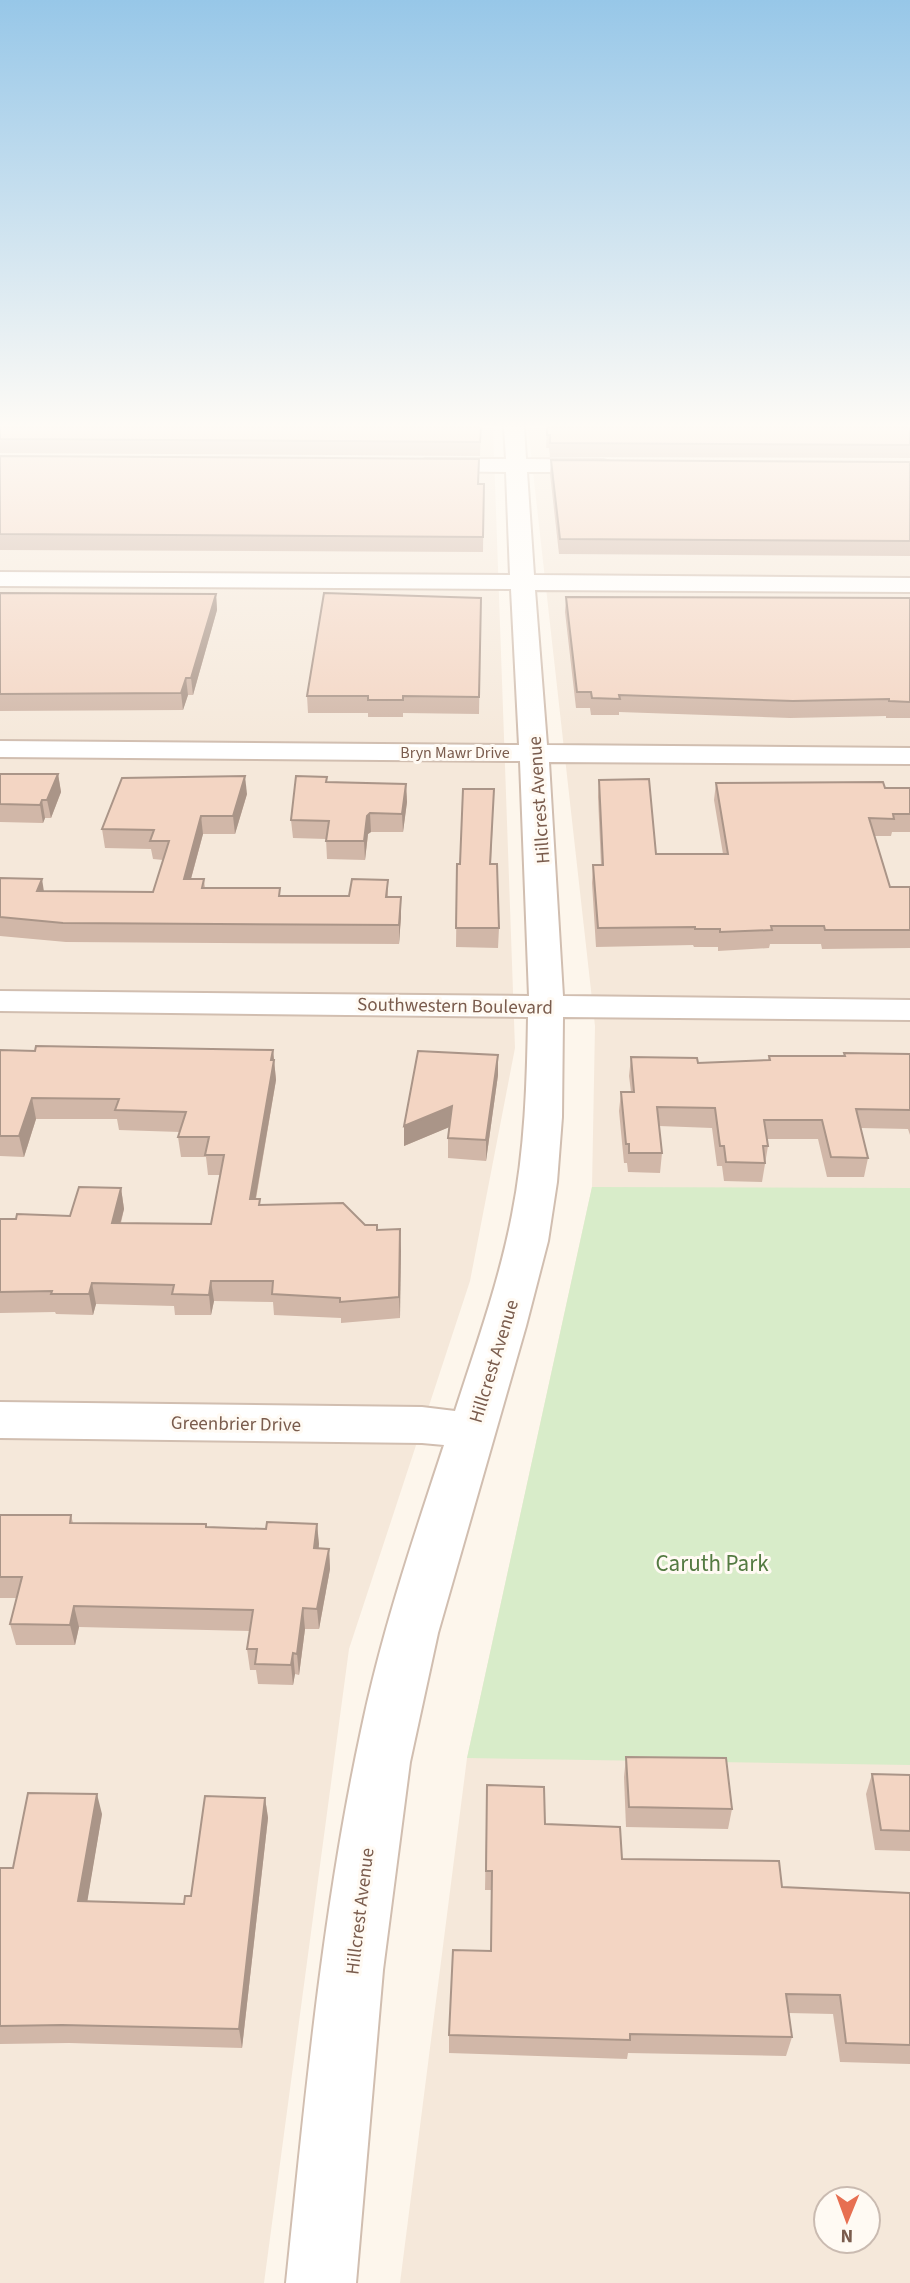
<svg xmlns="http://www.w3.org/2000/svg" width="910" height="2283" font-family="'Source Sans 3',sans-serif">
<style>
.residential{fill:#f5e8da;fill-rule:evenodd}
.green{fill:#d8ecc9}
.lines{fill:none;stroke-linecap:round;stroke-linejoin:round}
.minor-casing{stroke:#d1beb0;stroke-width:4}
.minor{fill:#fff;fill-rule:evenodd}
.wall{fill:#d1b7a8}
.shaded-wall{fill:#aa9588}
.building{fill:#f3d5c3;stroke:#aa9588;stroke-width:2}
.labels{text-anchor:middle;stroke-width:6;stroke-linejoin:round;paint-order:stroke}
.far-street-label{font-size:16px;fill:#7a5c4d;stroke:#fffaf3}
.street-label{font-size:19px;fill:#7a5c4d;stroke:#fffaf3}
.near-park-label{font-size:23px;fill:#537a41;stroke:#fffaf3}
</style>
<rect width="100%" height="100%" fill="#fdf6ec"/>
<g class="residential">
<polygon points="0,427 493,427 515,1048 470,1281 349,1649 264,2283 0,2283"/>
<path d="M528,427H910V2283H400L467,1758L592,1187L595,1026ZM826,2199H868V2241H826Z"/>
</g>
<polygon class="green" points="592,1187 910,1188 910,1765 467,1758"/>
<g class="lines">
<g class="minor-casing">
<path id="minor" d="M504,427H524L526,459L603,460L610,462L613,466L610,470L603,472H527L534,575L910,578V592L535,590L547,745L910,748V764L549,762L563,996L910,1000V1020L563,1017L562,1117L557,1182L548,1241L526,1326L438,1633L410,1762L383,1970L356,2283H286C305,2099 322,1912 361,1731C381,1634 413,1539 444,1445L422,1443L0,1438V1402L422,1407L455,1411C476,1346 499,1282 512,1215C525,1150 527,1082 528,1017L0,1011V991L529,996L520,761L0,757V741L519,745L511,589L0,586V572L510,575L506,472L426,471L419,469L416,465L419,461L426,459H506Z"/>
</g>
<use href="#minor" class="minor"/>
</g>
<g class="wall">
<polygon points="0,427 481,427 480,456 0,453"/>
<polygon points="547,427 910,427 910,458 550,457 549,448 546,448"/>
<polygon points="0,456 484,484 483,552 0,550"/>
<polygon points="551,460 910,462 910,556 559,554 550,474"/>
<polygon points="0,593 216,594 217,610 193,695 188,695 183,710 0,711"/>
<polygon points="566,597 910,598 910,718 886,718 886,716 790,718 619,712 619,715 591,715 590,708 576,708 565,612"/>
<polygon points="481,598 479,714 403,713 403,717 368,717 368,713 308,713 307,696"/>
<polygon points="0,774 58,774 61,792 51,818 45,818 43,823 0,822"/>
<polygon points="599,780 656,854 723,854 714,800 716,783 910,788 910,832 892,832 891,836 874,836 890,887 910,887 910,948 822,949 821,944 770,944 769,948 718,951 718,947 694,947 693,945 596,947 592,883 593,865 601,865 598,797"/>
<polygon points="328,782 406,784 407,802 403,832 371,832 368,834 365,860 327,859 326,839 293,838 291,820"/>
<polygon points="494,789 491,864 499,928 498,948 456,947 457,864 460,864"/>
<polygon points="247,794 235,834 203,834 191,879 204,879 205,888 281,896 349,896 388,880 388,897 401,916 399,944 66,942 0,936 0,878 44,891 153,892 163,860 153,859 151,849 105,848 102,829"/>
<polygon points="0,1050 273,1050 276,1080 256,1199 261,1205 365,1225 378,1230 400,1229 400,1318 341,1323 341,1318 274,1315 273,1302 214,1301 211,1315 175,1315 174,1306 96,1304 93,1315 56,1314 55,1312 0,1313 0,1219 70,1216 121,1188 124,1209 121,1223 211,1224 220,1175 208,1175 206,1157 181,1157 178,1137 180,1132 119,1130 117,1119 36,1119 24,1157 0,1156"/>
<polygon points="844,1053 910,1054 910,1135 908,1129 861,1128 868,1158 864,1177 827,1177 818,1139 767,1139 768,1146 762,1182 724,1181 722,1166 717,1166 712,1128 659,1126 662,1153 660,1173 628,1172 627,1163 624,1163 619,1111 621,1092 631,1092 629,1076 631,1057 698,1063 768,1060 769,1056 844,1056"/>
<polygon points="498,1055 498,1075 486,1161 448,1158 448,1138 449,1127 404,1146 404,1126"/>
<polygon points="0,1515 71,1515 73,1523 266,1529 317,1524 319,1548 329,1549 330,1569 319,1629 305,1629 299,1675 295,1674 293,1685 258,1684 256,1670 250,1670 247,1649 250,1631 79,1627 75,1645 16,1645 10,1624 17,1598 0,1598"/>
<polygon points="626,1757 732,1809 728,1829 626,1827 624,1777"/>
<polygon points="872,1774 910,1775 910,1851 875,1850 866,1794"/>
<polygon points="487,1785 545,1824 622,1859 782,1887 910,1893 910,2064 840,2062 833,2014 789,2013 792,2037 786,2056 628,2053 627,2059 449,2053 449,2035 491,1951 492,1890 485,1890"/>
<polygon points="265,1798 268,1818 242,2048 69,2043 0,2044 0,1868 13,1868 102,1814 87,1901 184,1904"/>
</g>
<g class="shaded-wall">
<polygon points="216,594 217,610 193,695 191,678"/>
<polygon points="186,678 188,695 183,710 181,693"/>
<polygon points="58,774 61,792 51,818 47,800"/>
<polygon points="245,776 247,794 235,834 233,816"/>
<polygon points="406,784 407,802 403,832 402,814"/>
<polygon points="42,800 45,818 43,823 40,805"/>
<polygon points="370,813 371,832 368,834 365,860 364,841 367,816"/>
<polygon points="201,816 203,834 186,897 184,879"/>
<polygon points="42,879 45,898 37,891"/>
<polygon points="401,897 401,916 399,944 399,925"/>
<polygon points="273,1050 276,1080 252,1219 250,1199"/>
<polygon points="498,1055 498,1075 486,1161 486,1140"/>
<polygon points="32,1098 36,1119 24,1157 19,1136"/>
<polygon points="452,1106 452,1126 404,1146 404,1126"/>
<polygon points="121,1188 124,1209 115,1243 112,1223"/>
<polygon points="400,1229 401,1250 400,1318 399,1297"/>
<polygon points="211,1281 214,1301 211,1315 209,1295"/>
<polygon points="92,1283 96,1304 93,1315 89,1294"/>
<polygon points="317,1524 319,1544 316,1569 314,1548"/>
<polygon points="329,1549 330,1569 319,1629 317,1609"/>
<polygon points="74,1606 79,1627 75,1645 70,1625"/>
<polygon points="303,1608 305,1629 299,1675 297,1654"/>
<polygon points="293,1653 295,1674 293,1685 291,1665"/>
<polygon points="97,1794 102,1814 84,1921 78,1901"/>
<polygon points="265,1798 268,1818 242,2048 239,2029"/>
</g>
<g class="building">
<polygon points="0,427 481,427 480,442 0,439"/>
<polygon points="547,427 910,427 910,445 550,443 550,435 547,435"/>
<polygon points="0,456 479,459 478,484 484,484 483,537 0,534"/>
<polygon points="551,460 910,462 910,541 560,539"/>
<polygon points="0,593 216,594 191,678 186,678 181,693 0,694"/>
<polygon points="324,593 481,598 479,697 403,696 403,700 368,700 368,696 307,696"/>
<polygon points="566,597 910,598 910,702 889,701 889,699 793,701 619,695 620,699 592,698 591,692 577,692"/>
<polygon points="0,774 58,774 47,800 42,800 40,805 0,804"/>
<polygon points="245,776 233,816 201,816 184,879 204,879 202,888 280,888 279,896 349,896 352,879 388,880 386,897 401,897 399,925 63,923 0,917 0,878 42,879 37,891 153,892 169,841 150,841 154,830 102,829 122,778"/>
<polygon points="296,776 327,777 326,782 406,784 402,814 370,813 367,816 364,841 326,841 329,821 291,820"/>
<polygon points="649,779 656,854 728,854 716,783 883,782 885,788 910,788 910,814 893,814 894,819 869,818 890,887 910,887 910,930 825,930 824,926 771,926 772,930 720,932 720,929 695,929 695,927 598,928 593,865 603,865 599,780"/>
<polygon points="463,789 494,789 490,864 497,864 499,928 456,928 457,864 460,864"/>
<polygon points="36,1046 273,1050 271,1060 274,1060 250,1199 260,1199 259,1205 343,1203 365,1225 377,1225 377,1230 400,1229 399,1297 340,1302 340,1298 272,1294 273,1281 211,1281 209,1295 172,1294 174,1285 92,1283 89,1294 51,1294 52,1291 0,1292 0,1219 16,1219 17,1214 70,1216 79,1187 121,1188 112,1223 211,1224 224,1155 205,1155 209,1137 178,1137 186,1112 115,1110 119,1099 32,1098 19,1136 0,1136 0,1050 35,1051"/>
<polygon points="418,1051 498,1055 486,1140 448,1138 452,1106 404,1126"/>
<polygon points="844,1053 910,1054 910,1110 856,1109 868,1158 831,1157 822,1120 764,1120 768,1146 763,1146 765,1163 726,1162 724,1146 720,1146 715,1108 657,1107 662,1153 629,1153 629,1144 626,1144 621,1092 634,1092 631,1057 697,1058 698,1063 770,1060 769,1056 845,1056"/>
<polygon points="0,1515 71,1515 70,1523 206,1524 206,1527 266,1529 267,1522 317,1524 314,1548 329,1549 317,1609 303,1608 297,1654 293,1653 291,1665 255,1664 257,1649 247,1649 253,1610 74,1606 70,1625 10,1624 22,1577 0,1577"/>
<polygon points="626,1757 726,1758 732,1809 629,1807"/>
<polygon points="872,1774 910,1775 910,1831 881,1830"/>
<polygon points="487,1785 544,1787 545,1824 620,1827 622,1859 779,1861 782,1887 910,1893 910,2045 846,2043 840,1995 786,1994 792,2037 630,2034 630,2040 449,2035 453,1950 491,1951 492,1871 486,1871"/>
<polygon points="28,1793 97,1794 78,1901 184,1904 185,1896 191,1896 205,1796 265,1798 239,2029 62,2025 0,2026 0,1868 13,1868"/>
</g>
<linearGradient id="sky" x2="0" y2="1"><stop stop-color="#97c7e8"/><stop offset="0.57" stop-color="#fefbf6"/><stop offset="1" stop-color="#fefbf6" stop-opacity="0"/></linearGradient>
<rect width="910" height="747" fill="url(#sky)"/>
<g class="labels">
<g class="far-street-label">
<text x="455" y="758">Bryn Mawr Drive</text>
</g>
<g class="street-label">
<text transform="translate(538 800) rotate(-94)" y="7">Hillcrest Avenue</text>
<text transform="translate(455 1005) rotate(1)" y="7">Southwestern Boulevard</text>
<text transform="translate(493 1361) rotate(-73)" y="7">Hillcrest Avenue</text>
<text transform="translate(236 1423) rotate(1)" y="7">Greenbrier Drive</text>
<text transform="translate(359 1911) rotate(-83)" y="7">Hillcrest Avenue</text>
</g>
<g class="near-park-label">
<text x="712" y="1571">Caruth Park</text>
</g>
</g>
<g transform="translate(847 2220) rotate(181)"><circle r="33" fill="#fffaf3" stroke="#cabbb1" stroke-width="2"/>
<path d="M0-5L12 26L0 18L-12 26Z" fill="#e76f51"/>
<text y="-10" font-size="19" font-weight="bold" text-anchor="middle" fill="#7a5c4d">N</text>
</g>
</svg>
